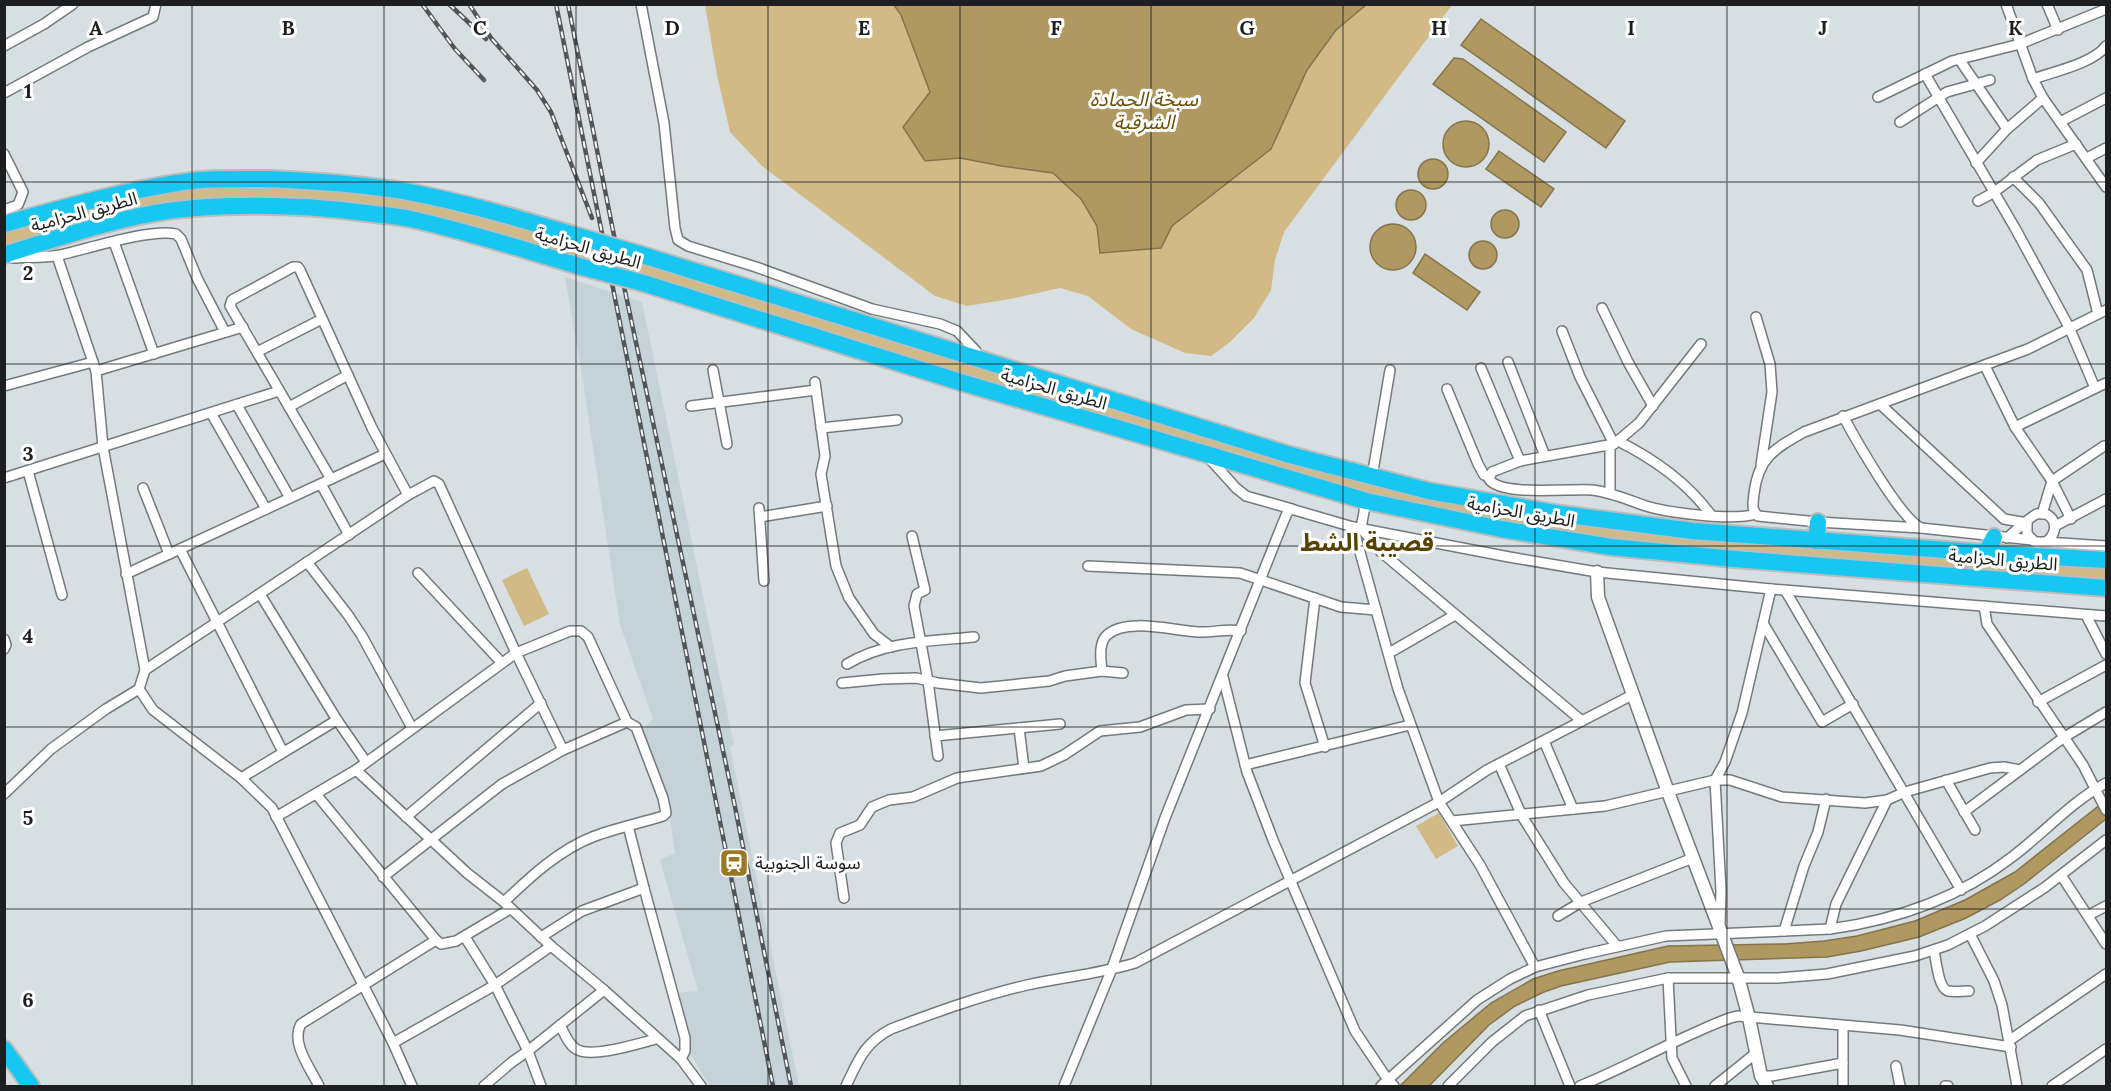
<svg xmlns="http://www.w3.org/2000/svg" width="2111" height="1091" font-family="Lora,'Noto Sans Arabic',serif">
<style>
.built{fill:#c5d3d9}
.green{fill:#d1ba86}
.water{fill:#b09861;stroke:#84734d;stroke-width:1.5}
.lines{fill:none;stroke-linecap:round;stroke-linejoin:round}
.street-casing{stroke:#737a7c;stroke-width:12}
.secondary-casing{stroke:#737a7c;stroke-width:15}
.highway-casing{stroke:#bbbcbc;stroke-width:20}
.street{stroke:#fff;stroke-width:9}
.secondary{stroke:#fff;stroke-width:12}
.highway{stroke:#18c6f2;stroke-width:16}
.rail-casing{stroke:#535658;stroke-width:4.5}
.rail{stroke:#fff;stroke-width:2;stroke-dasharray:7;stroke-linecap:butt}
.highway-bridge-casing{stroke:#bbbcbc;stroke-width:20;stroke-linecap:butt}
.highway-bridge{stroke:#18c6f2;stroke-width:16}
.grid{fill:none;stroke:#1c1e1f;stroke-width:1.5;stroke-opacity:0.55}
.labels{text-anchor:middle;stroke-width:6;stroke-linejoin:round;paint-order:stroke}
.street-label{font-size:18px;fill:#1c1e1f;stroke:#fff}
.poi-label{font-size:18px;fill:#1c1e1f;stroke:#fff;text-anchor:start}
.water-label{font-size:20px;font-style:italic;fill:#69500b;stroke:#fff}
.district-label{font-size:24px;font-weight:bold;fill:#584200;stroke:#fff}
.grid-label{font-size:20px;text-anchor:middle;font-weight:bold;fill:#1c1e1f;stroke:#fff;stroke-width:6;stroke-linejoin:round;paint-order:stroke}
</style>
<rect width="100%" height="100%" fill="#d8dfe2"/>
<polygon class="built" points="565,277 642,302 734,745 730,747 799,1086 710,1086 690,1053 674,993 698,991 660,860 675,853 669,811 641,731 653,719 620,625 581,369"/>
<g class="green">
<polygon points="705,5 894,5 901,15 930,92 903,127 925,161 960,158 1002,166 1053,173 1081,199 1097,226 1101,253 1161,248 1172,226 1271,149 1307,70 1336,30 1366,5 1452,5 1284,232 1275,260 1271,290 1254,318 1230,342 1211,356 1185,353 1131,329 1088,296 1060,288 1010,299 967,306 935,296 762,166 730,132 717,75"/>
<polygon points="241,184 395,194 583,244 585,259 520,239 453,222 246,199 5,247 5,230 171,189"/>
<polygon points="633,258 1496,508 2106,567 2106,584 1604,541 1418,507 954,374 633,271"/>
<polygon points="527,568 549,614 524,626 502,580"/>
<polygon points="1439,813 1458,846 1436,859 1416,826"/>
</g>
<g class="water">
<polygon points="894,5 1366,5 1336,30 1307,70 1271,149 1172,226 1161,248 1100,253 1097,226 1081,199 1053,173 1002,166 960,158 925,161 903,127 930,92 901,15"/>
<polygon points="1481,19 1625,121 1606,148 1461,45"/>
<polygon points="1454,58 1463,59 1566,132 1544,162 1433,84"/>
<circle cx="1466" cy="144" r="23"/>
<polygon points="1499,151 1554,189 1541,207 1486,169"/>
<circle cx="1433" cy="174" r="15"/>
<circle cx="1411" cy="205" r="15"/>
<circle cx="1505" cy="224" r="14"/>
<circle cx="1393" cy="247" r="23"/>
<circle cx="1483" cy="255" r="14"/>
<polygon points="1425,254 1480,292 1467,310 1413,273"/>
<polygon points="2106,800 2106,819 2024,884 2000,900 1966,918 1919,937 1861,951 1827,957 1670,962 1561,986 1544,992 1515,1006 1489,1025 1429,1086 1400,1086 1443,1043 1491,1003 1533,979 1558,971 1668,946 1785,944 1824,941 1857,936 1915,921 1965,900 2015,872"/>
</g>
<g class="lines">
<g class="street-casing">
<g id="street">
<polyline points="641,4 664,123 675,228 678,240 688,246 756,267 872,309 940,324 957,331 976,351 975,357"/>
<polyline points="2006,4 2033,79 2043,98 2106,187"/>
<polyline points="2047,4 2058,30"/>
<polyline points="4,46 44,24 73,4"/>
<polyline points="1959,59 2007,129"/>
<polyline points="1925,74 2015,228 2069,327 2095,388"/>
<path d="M2033,79C2053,72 2094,63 2106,46"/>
<polyline points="4,93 88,47 153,17 156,4"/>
<polyline points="1878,97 1952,61 2020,44 2106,9"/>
<polyline points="1900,122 1947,92 1990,80"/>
<polyline points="2060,122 2106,98"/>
<polyline points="4,154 23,192 18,205 4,210"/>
<polyline points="2087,158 2106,148"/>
<polyline points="1976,163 2007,129 2043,98"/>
<polyline points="2013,177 2039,203 2087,270 2098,314"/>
<polyline points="1978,201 1993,193 2037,160 2076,144"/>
<polyline points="114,242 154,354"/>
<polyline points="57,256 96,371 103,447 145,670 139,689 153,710 241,778 272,808 393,1043 412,1086"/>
<path d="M13,258C28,257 45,258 60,255C87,249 151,228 176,234L181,239L197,278L225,332"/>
<polyline points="1602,308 1628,362 1653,406"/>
<polyline points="1756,317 1770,364 1772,392 1761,465"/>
<polyline points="1562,331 1580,377 1614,444"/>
<path d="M1701,344L1639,423L1614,444L1520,461L1492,472L1489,479C1500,497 1572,488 1592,490C1611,492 1628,500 1646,506C1669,513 1733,521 1756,514"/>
<polyline points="257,352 322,319"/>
<polyline points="1508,362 1545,456"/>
<polyline points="1985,366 2015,427 2052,481 2071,519"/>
<polyline points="1481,368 1520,461"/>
<polyline points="713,370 727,444"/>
<polyline points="96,371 243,327"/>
<polyline points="815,382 825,456 821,474 836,566 849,598 874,634 891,647"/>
<polyline points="4,386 93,362"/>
<polyline points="1447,389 1478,464 1484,475 1489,476"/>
<polyline points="1880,404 2004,519 2027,523"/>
<polyline points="237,405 290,498"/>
<polyline points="691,406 816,390"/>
<polyline points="289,407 348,375"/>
<polyline points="211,413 266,509"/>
<path d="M1843,416C1856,440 1900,518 1921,528L2032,540"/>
<polyline points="2015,427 2106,383"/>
<polyline points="821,428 897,420"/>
<path d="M1618,441C1654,459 1687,482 1711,515"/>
<polyline points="1610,445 1610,493"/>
<polyline points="1208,457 1236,488 1246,496 1292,509"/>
<polyline points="28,471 62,595"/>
<polyline points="1372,477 1390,370"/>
<polyline points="4,478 279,391"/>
<polyline points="331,479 230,306 232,300 293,267 298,267 300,270 372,428 408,495"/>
<polyline points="321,484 349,535"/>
<polyline points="143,488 169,554"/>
<polyline points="1366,501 1361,528 1381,552 1582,721"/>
<polyline points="759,508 764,581"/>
<polyline points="2042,514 2052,481 2104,446"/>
<polyline points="760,517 827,506"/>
<polyline points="2055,526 2106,499"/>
<polyline points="1353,527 1398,689 1439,802 1480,865 1535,967"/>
<path d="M1921,528L1818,522L1758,516C1751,510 1753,503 1754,494C1758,458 1774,449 1804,432L2028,349L2106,310"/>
<polyline points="912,536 925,590 917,594 914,606 928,681 938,756"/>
<path d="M2007,538C2013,533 2032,515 2037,514C2055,510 2061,532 2046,542H2035L2027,534V523"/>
<polyline points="2046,542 2106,546"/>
<polyline points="180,549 283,752"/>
<polyline points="307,562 348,615 362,636 412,728"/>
<polyline points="1088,566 1240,573 1341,607 1376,610"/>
<polyline points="418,573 501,662"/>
<polyline points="126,574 385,454"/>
<polyline points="1785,590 1961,890"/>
<polyline points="260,594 337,720 366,762"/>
<polyline points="1315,598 1305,683 1325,747"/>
<polyline points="1984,606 1987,624 2083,765 2106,810"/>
<polyline points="2086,615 2106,654"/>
<polyline points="1763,623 1822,722 1853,704"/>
<polyline points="4,639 6,645 4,649"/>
<polyline points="1389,653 1455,615"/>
<path d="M847,664C885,641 931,641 974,637"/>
<polyline points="145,670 408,495 434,481 439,484 516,653 563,750"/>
<path d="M1102,671C1101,660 1098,643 1107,635C1126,617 1175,631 1199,632C1213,633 1226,628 1241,631"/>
<polyline points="1223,677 1247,772 1273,840 1355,1031 1388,1080 1394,1086"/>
<polyline points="842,683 883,679 916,678 938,683 981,688 1049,681 1065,676 1102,671 1123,673"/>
<polyline points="2038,702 2106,665"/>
<polyline points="1019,728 1024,768"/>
<polyline points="935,736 1060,724"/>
<polyline points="1544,741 1573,809"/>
<polyline points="1499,764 1522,816 1564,883 1617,946"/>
<polyline points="1245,765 1410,725"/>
<polyline points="356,770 467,873 504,902 551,946 604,990 681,1059 701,1086"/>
<polyline points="241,778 337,720"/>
<polyline points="1946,780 1975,830"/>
<polyline points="4,794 51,749 106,709 139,689"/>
<polyline points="316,794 436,940"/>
<polyline points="1964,812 2063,738 2106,712"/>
<path d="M276,817L356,770L516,653L570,631H581L588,637L627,722L636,727L663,798L666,813L663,816C640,823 617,828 595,836C560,849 530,877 504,902"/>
<polyline points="406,817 541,703"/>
<polyline points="1452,821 1605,806 1715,780 1730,780 1782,797 1865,803 1887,800 1905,792 1990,768 2004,767 2020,770"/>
<polyline points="2061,875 2106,944"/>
<polyline points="383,877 502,784 563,750 627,722"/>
<polyline points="644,888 685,1038 685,1051 681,1059"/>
<polyline points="844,898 836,843 840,833 860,825 872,807 889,800 913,797 957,778 1041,766 1064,755 1100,731 1140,727 1186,710 1210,709"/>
<polyline points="2089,915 2106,906"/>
<polyline points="1558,916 1581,902 1693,858"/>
<polyline points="1720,924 1721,891 1715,780 1725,762 1742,713 1771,589"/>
<polyline points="1830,929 1836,904 1887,800"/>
<polyline points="1784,931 1804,866 1818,832 1826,799"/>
<polyline points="1970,934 1994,981 2002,1005 2017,1086"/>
<polyline points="465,937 495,985 528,1051 512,1062 484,1086"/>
<polyline points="541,937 582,911 644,888 628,826"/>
<path d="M1934,950C1936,959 1938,988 1948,991C1954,992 1963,991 1969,991"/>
<polyline points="1668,978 1672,1058 1686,1086"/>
<polyline points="1539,1010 1570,1086"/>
<path d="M560,1025C564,1033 569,1045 576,1049C591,1059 640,1043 656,1039"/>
<polyline points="2010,1040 2106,974"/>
<polyline points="393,1043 495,985 551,946"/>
<polyline points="1896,1066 1900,1086"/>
<polyline points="1761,1076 1772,1076 1843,1063"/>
<path d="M319,1086C311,1069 290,1043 301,1024L436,940L441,944L456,941L510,909"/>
<polyline points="541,1086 528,1051 604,990"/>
<path d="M846,1086C858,1061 864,1043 891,1029C936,1012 980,996 1027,985C1063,977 1099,974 1135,963L1439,802L1487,770L1634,694"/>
<polyline points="1064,1086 1111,971 1165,818 1280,530 1287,513 1291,509 1353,527 1509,557 1597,572 1771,589 2106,616"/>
<path d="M1381,1086L1477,1000L1510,979L1535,967L1585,954L1666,936L1830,929C1896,920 1959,898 2012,857C2044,833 2071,802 2106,783"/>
<polyline points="1448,1086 1492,1042 1525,1016 1588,995 1668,978 1777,978 1827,974 1915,956 1948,945 1985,926 2044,888 2106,840"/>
<path d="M1580,1086C1619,1070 1656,1050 1694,1033C1708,1027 1723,1019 1738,1016L1900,1030L2011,1047"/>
<polyline points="1715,1086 1756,1053"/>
<polyline points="1843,1086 1843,1026"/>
<polyline points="1945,1086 1948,1086"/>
<polyline points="2052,1086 2106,1049"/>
</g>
</g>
<g class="secondary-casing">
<polyline id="secondary" points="1597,572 1598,597 1668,792 1738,977 1749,1018 1761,1076 1767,1086"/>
</g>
<g class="highway-casing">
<g id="highway">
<path d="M4,224C62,208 119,192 177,183C207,178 238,179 268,179C315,181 363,184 409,192C467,203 524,220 581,237"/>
<polyline points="639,254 1290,455 1429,491 1561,514 1693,531 1986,553 2106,560"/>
<path d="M4,255C51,240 96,225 144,215C210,202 299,204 366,213C381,215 396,216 411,219C469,232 525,250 582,267"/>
<polyline points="643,283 960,382 1366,501 1501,529 1611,547 1734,559 2106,588"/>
<polyline points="1816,541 1818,522"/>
<polyline points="1986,553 1994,537"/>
<polyline points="4,1049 31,1086"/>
</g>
</g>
<use href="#street" class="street"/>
<use href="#secondary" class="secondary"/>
<use href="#highway" class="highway"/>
<g class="rail-casing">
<g id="rail">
<polyline points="422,4 455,49 484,80"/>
<polyline points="449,4 486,39"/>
<polyline points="469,4 491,38 537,90 551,112 592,218"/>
<polyline points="556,4 773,1086"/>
<polyline points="568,4 625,291 734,802 791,1086"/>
</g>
</g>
<use href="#rail" class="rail"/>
<g class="highway-bridge-casing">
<g id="highway-bridge">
<polyline points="581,237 639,254"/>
<polyline points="582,267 643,283"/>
</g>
</g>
<use href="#highway-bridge" class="highway-bridge"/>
</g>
<path class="grid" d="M192,4V1086M384,4V1086M576,4V1086M768,4V1086M960,4V1086M1151,4V1086M1343,4V1086M1535,4V1086M1727,4V1086M1919,4V1086M4,182H2106M4,364H2106M4,546H2106M4,727H2106M4,909H2106"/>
<defs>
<g id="station-square" transform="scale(1.5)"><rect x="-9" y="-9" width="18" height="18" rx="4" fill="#997821" stroke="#fff"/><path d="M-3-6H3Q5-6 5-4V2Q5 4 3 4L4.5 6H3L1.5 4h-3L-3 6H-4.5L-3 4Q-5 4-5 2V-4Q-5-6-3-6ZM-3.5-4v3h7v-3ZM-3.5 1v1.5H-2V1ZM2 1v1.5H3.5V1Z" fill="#fff"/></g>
</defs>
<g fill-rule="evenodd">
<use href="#station-square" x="734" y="863"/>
</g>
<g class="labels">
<g class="street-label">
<text transform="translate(84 212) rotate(-15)" y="6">الطريق الحزامية</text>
<text transform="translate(588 248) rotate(16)" y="6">الطريق الحزامية</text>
<text transform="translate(1054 389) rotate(16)" y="6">الطريق الحزامية</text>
<text transform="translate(1521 512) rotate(10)" y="6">الطريق الحزامية</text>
<text transform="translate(2003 560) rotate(5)" y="6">الطريق الحزامية</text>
</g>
<g class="poi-label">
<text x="755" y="869">سوسة الجنوبية</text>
</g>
<g class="water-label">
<text x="1144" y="106">سبخة الحمادة<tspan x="1144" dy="23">الشرقية</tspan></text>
</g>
<g class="district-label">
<text x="1367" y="551">قصيبة الشط</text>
</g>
</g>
<g class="grid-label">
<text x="96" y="35">A</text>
<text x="288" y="35">B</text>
<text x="480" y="35">C</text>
<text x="672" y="35">D</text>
<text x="864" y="35">E</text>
<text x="1056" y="35">F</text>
<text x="1247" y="35">G</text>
<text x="1439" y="35">H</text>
<text x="1631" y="35">I</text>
<text x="1823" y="35">J</text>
<text x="2015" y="35">K</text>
<text x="28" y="98">1</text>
<text x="28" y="280">2</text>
<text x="28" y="461">3</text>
<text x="28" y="643">4</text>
<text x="28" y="825">5</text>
<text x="28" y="1007">6</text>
</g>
<rect width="2111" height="1091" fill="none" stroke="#1c1e1f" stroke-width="12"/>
</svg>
